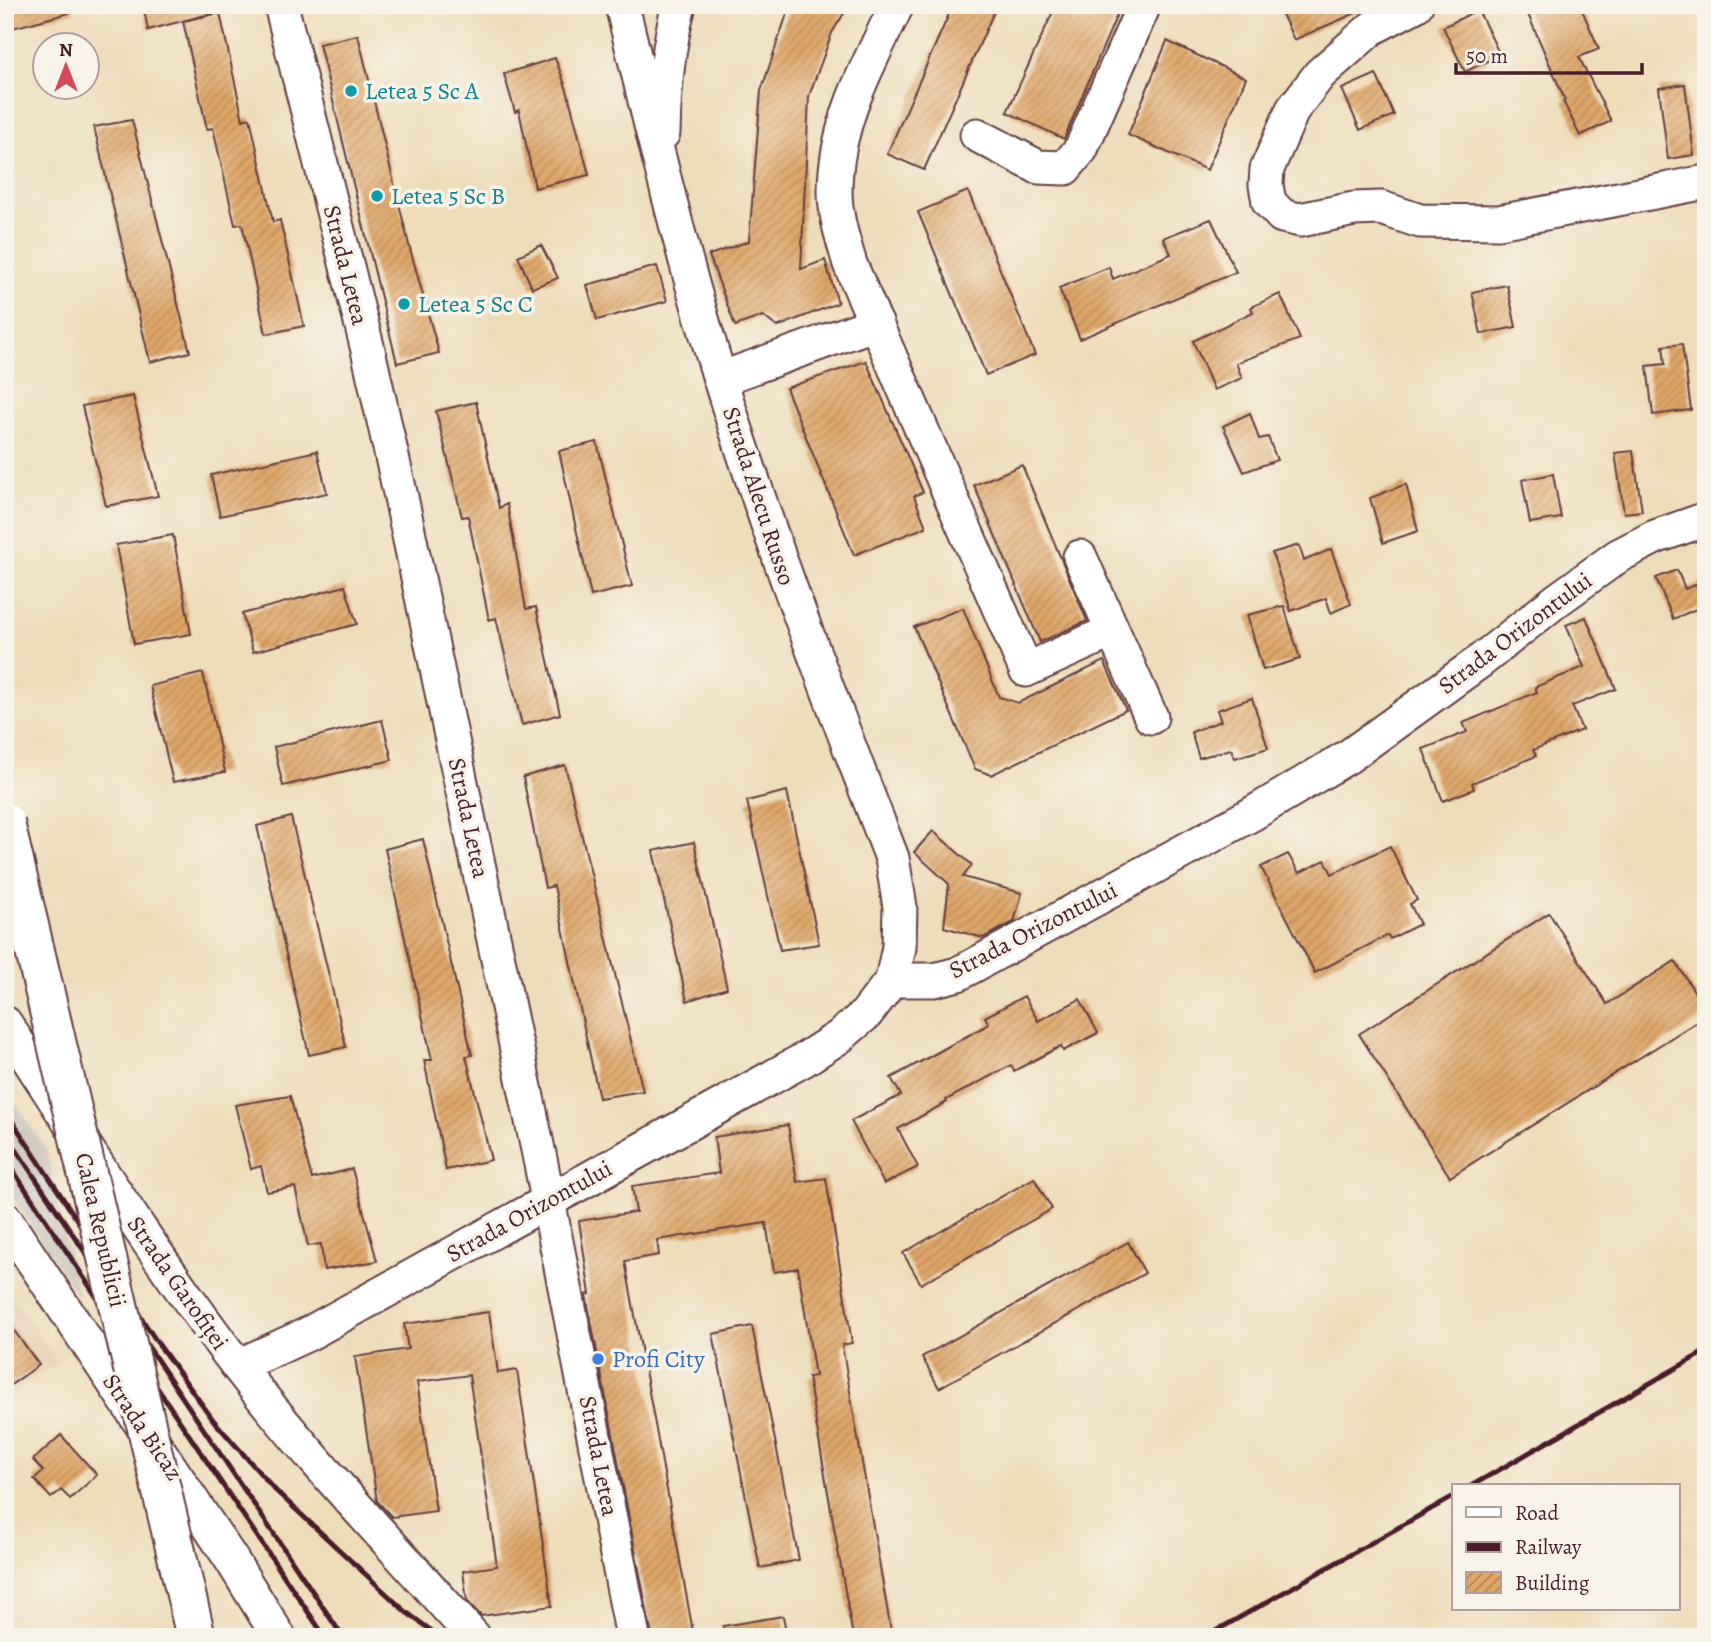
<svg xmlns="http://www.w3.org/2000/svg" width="1711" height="1642" font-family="Alegreya,serif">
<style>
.built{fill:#e6d0b4}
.railway{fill:#cbc2b8}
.building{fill:url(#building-hatch)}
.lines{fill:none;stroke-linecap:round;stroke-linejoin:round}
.minor-casing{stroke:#633c41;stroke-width:37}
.minor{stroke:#fff;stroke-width:33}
.rail{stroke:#4a1f2b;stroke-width:5}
.major-bridge-casing{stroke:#633c41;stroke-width:42;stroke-linecap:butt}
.major-bridge{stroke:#fff;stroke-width:38}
.culture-dot{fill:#0f9aa8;stroke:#f7f3e8;stroke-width:2.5}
.shop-dot{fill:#3f7fe0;stroke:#f7f3e8;stroke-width:2.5}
.labels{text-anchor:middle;stroke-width:7;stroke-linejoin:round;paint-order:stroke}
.culture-label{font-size:24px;fill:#0d838f;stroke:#f7f3e8;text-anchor:start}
.street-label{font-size:24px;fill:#4a1f2b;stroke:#f7f3e8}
.shop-label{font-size:24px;fill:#366cbe;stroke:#f7f3e8;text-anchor:start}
</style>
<defs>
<pattern id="building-hatch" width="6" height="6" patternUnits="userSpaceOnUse" patternTransform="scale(1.75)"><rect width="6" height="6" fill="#dfa667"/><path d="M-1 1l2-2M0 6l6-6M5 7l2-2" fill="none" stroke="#b78755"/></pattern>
</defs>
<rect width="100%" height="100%" fill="#f7f3e8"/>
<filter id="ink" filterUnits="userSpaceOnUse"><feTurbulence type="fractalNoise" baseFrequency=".0143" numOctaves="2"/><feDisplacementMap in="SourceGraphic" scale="14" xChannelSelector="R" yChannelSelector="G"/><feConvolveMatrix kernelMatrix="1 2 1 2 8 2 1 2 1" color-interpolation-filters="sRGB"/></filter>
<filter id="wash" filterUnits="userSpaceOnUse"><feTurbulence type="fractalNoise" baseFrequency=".00686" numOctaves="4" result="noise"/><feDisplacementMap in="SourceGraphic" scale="28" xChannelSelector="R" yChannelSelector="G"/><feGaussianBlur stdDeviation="1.57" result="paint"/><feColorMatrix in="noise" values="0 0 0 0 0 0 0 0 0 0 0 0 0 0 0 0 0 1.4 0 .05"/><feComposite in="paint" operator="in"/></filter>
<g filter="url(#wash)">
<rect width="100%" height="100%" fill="#edb"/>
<polygon class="built" points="5,1283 57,1363 5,1396"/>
<polygon class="railway" points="5,1088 47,1151 79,1299 5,1186"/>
<g id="blocks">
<g class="building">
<polygon points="5,5 72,5 73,12 5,30"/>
<polygon points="143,5 216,5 217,12 148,30"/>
<polygon points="790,5 849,5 832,33 809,96 801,269 825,260 838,303 777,327 763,316 735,326 709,255 749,241 761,91"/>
<polygon points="953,5 997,5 924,170 887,154"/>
<polygon points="1056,5 1121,5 1064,139 1007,112"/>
<polygon points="1278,5 1374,5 1294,40"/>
<polygon points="1524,5 1580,5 1599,49 1579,57 1611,121 1580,136 1563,101 1565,100"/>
<polygon points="1478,10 1500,55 1465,72 1443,27"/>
<polygon points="220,13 243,120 250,118 273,222 280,220 304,326 266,334 242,224 235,225 213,128 207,129 183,21"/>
<polygon points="358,35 409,245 439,353 397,363 319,44"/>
<polygon points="1167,41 1246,78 1207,170 1128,135"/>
<polygon points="555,58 567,90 589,175 535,188 519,110 515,112 504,74"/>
<polygon points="1376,74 1394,115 1360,130 1342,89"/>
<polygon points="1685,84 1694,155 1668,159 1659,88"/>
<polygon points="132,120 190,352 150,362 94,127"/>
<polygon points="968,191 1035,355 986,375 918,212"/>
<polygon points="1211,219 1236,272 1080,339 1059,288 1109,267 1113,279 1171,254 1163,238"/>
<polygon points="541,245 558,278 532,288 518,256"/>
<polygon points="657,266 667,301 597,320 587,285"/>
<polygon points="1507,285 1516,327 1481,334 1472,292"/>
<polygon points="1280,294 1300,339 1236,363 1242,378 1214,390 1193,341 1253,312 1251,307"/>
<polygon points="1682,344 1691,410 1653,415 1647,366 1665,364 1663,346"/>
<polygon points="866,361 923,492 914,496 926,527 854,555 786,388"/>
<polygon points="133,396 158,496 106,506 82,406"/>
<polygon points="476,402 499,508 507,504 526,609 536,607 560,714 522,725 496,618 489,620 468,516 462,517 436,411"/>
<polygon points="1250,413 1259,439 1268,437 1277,460 1244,472 1223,426"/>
<polygon points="597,442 632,586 591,596 559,451"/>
<polygon points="317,451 327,493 220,516 211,475"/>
<polygon points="1633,451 1642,511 1624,513 1615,453"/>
<polygon points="1022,465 1087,621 1040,642 974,485"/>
<polygon points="1553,474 1561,518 1530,523 1522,480"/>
<polygon points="1406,484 1418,531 1383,543 1370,498"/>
<polygon points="173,535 191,634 134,644 116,545"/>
<polygon points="1299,545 1304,561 1331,549 1351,604 1331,613 1326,598 1291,611 1272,553"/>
<polygon points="1677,570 1685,589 1706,581 1706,605 1673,619 1656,578"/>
<polygon points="345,586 357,624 253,652 242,614"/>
<polygon points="1284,606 1300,659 1263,670 1247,615"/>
<polygon points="963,608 999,697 1018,703 1104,661 1126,710 991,775 975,769 914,627"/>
<polygon points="1586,617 1616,689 1572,706 1582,730 1533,750 1536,756 1472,783 1474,789 1443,801 1423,749 1467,732 1463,723 1537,692 1535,687 1584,667 1566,625"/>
<polygon points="203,673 225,772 173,782 150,686"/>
<polygon points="1252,698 1268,748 1235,758 1231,749 1199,758 1191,732 1221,721 1217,710"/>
<polygon points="382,720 392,760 283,786 274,747"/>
<polygon points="565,765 643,1091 599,1098 554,886 545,888 523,777"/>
<polygon points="787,791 819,944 780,950 747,801"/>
<polygon points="291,817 346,1047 309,1055 257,826"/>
<polygon points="933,831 972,865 963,877 1022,893 1014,922 983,938 944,927 949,884 914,852"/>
<polygon points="423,839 472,1055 466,1056 491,1160 446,1170 424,1060 432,1060 385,849"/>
<polygon points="694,842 727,988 687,1001 653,851"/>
<polygon points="1390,846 1417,900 1410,904 1420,924 1390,939 1388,935 1315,973 1261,867 1288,854 1299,873 1325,860 1332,874"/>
<polygon points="1549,913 1607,1004 1675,961 1706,1010 1706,1016 1450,1177 1359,1034"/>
<polygon points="1024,996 1038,1021 1080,999 1098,1033 1063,1051 1061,1046 1014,1071 1011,1065 946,1100 947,1102 898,1129 918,1167 884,1184 851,1121 901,1095 891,1078 989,1024 985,1017"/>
<polygon points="290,1096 312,1179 352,1169 377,1261 324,1270 321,1244 308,1246 295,1187 267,1192 261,1166 251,1169 235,1105"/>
<polygon points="788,1125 797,1182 826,1178 852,1343 842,1345 892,1637 853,1637 808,1377 815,1376 798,1268 774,1272 766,1223 657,1240 659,1255 625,1261 694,1637 652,1637 586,1295 590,1294 579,1221 636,1212 632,1186 719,1173 714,1137"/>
<polygon points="1034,1178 1052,1209 921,1284 903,1253"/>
<polygon points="1128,1242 1145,1273 939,1388 922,1357"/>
<polygon points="489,1312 498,1373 517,1370 552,1606 481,1616 467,1601 463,1571 497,1566 469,1375 417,1382 436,1511 392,1517 377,1501 355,1357 408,1349 404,1324"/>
<polygon points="5,1318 39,1365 5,1389"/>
<polygon points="752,1326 799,1560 760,1568 713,1334"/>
<polygon points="61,1435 97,1475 70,1499 61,1490 51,1498 34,1479 43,1471 33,1460"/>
<polygon points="783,1616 787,1637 724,1637 723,1626"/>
</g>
</g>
</g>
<g filter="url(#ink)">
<use href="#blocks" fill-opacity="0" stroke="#633c41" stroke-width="2"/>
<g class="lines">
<g class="minor-casing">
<g id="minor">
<polyline points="281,5 368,350 401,497 541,1164 633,1637"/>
<path d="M897,5C868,65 835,123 835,191C835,216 843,240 850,264L1026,670L1112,631"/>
<polyline points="1416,5 1372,28 1320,74 1293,109 1267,169 1266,185 1269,202 1282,216 1300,220 1354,209 1381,208 1420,221 1499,222 1706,182"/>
<path d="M663,133C664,90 668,46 679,5"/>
<polyline points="977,135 1038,167 1065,168 1081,149 1144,5"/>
<polyline points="720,379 876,323"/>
<polyline points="1080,557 1151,717"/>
<polyline points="892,980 934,980 958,974 1252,814 1349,756 1479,662 1557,600 1618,556 1655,537 1706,519"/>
<path d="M5,1023C80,1138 153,1255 237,1365C310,1460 394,1547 474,1637"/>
<polyline points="5,1219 231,1559 279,1637"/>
<path d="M238,1366L308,1334L805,1059L839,1037L866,1014L892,980L899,947L900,907L892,858C831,700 770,541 720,379C682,256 652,131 622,5"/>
</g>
</g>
<use href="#minor" class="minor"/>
<g class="rail">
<polyline points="5,1110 159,1345 214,1421 275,1490 406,1612 440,1637"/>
<polyline points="5,1133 343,1637"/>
<polyline points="5,1158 121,1334 325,1637"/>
<polyline points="1471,1486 1706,1351"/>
<polyline points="1205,1637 1454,1496"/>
</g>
<g class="major-bridge-casing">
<polyline id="major-bridge" points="5,823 196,1637"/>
</g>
<use href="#major-bridge" class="major-bridge"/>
</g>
</g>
<g class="culture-dot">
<circle cx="351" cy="91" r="7"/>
<circle cx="377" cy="196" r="7"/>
<circle cx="404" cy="304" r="7"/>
</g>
<circle class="shop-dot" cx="598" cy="1359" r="7"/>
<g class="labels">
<g class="culture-label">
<text x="365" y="99">Letea 5 Sc A</text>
<text x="391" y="204">Letea 5 Sc B</text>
<text x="418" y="312">Letea 5 Sc C</text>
</g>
<g class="street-label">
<text transform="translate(346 265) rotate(76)" y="8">Strada Letea</text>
<text transform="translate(759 496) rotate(72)" y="8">Strada Alecu Russo</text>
<text transform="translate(1515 633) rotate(-37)" y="8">Strada Orizontului</text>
<text transform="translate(469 818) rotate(78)" y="8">Strada Letea</text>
<text transform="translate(1033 930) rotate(-27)" y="8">Strada Orizontului</text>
<text transform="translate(529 1211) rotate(-29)" y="8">Strada Orizontului</text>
<text transform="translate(101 1230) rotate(77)" y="8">Calea Republicii</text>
<text transform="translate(178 1283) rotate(55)" y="8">Strada Garofiței</text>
<text transform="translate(143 1427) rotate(56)" y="8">Strada Bicaz</text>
<text transform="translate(599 1456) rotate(79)" y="8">Strada Letea</text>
</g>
<g class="shop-label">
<text x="612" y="1367">Profi City</text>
</g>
</g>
<rect width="1711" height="1642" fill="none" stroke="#f7f3e8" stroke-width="28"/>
<rect x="1452" y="1484" width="228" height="126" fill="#f7f3e8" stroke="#b29e9c" stroke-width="2"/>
<rect x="1466" y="1507" width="35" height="10" fill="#ffffff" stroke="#b29e9c" stroke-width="2"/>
<text x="1515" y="1520" font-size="21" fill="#4a1f2b">Road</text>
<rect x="1466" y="1542" width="35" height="10" fill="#4a1f2b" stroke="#b29e9c" stroke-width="2"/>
<text x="1515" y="1554" font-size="21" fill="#4a1f2b">Railway</text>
<rect x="1466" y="1572" width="35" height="21" fill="url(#building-hatch)" stroke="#b29e9c" stroke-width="2"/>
<text x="1515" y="1590" font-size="21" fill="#4a1f2b">Building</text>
<g transform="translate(66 66)"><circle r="33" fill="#f7f3e8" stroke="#b29e9c" stroke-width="2"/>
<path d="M0-5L12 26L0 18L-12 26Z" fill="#d1495b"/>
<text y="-10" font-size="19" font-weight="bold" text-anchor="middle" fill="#4a1f2b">N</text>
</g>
<path d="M1456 63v10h186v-10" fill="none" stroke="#4a1f2b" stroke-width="3.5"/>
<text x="1466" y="63" font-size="21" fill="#4a1f2b" stroke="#f7f3e8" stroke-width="5" paint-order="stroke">50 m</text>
</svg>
